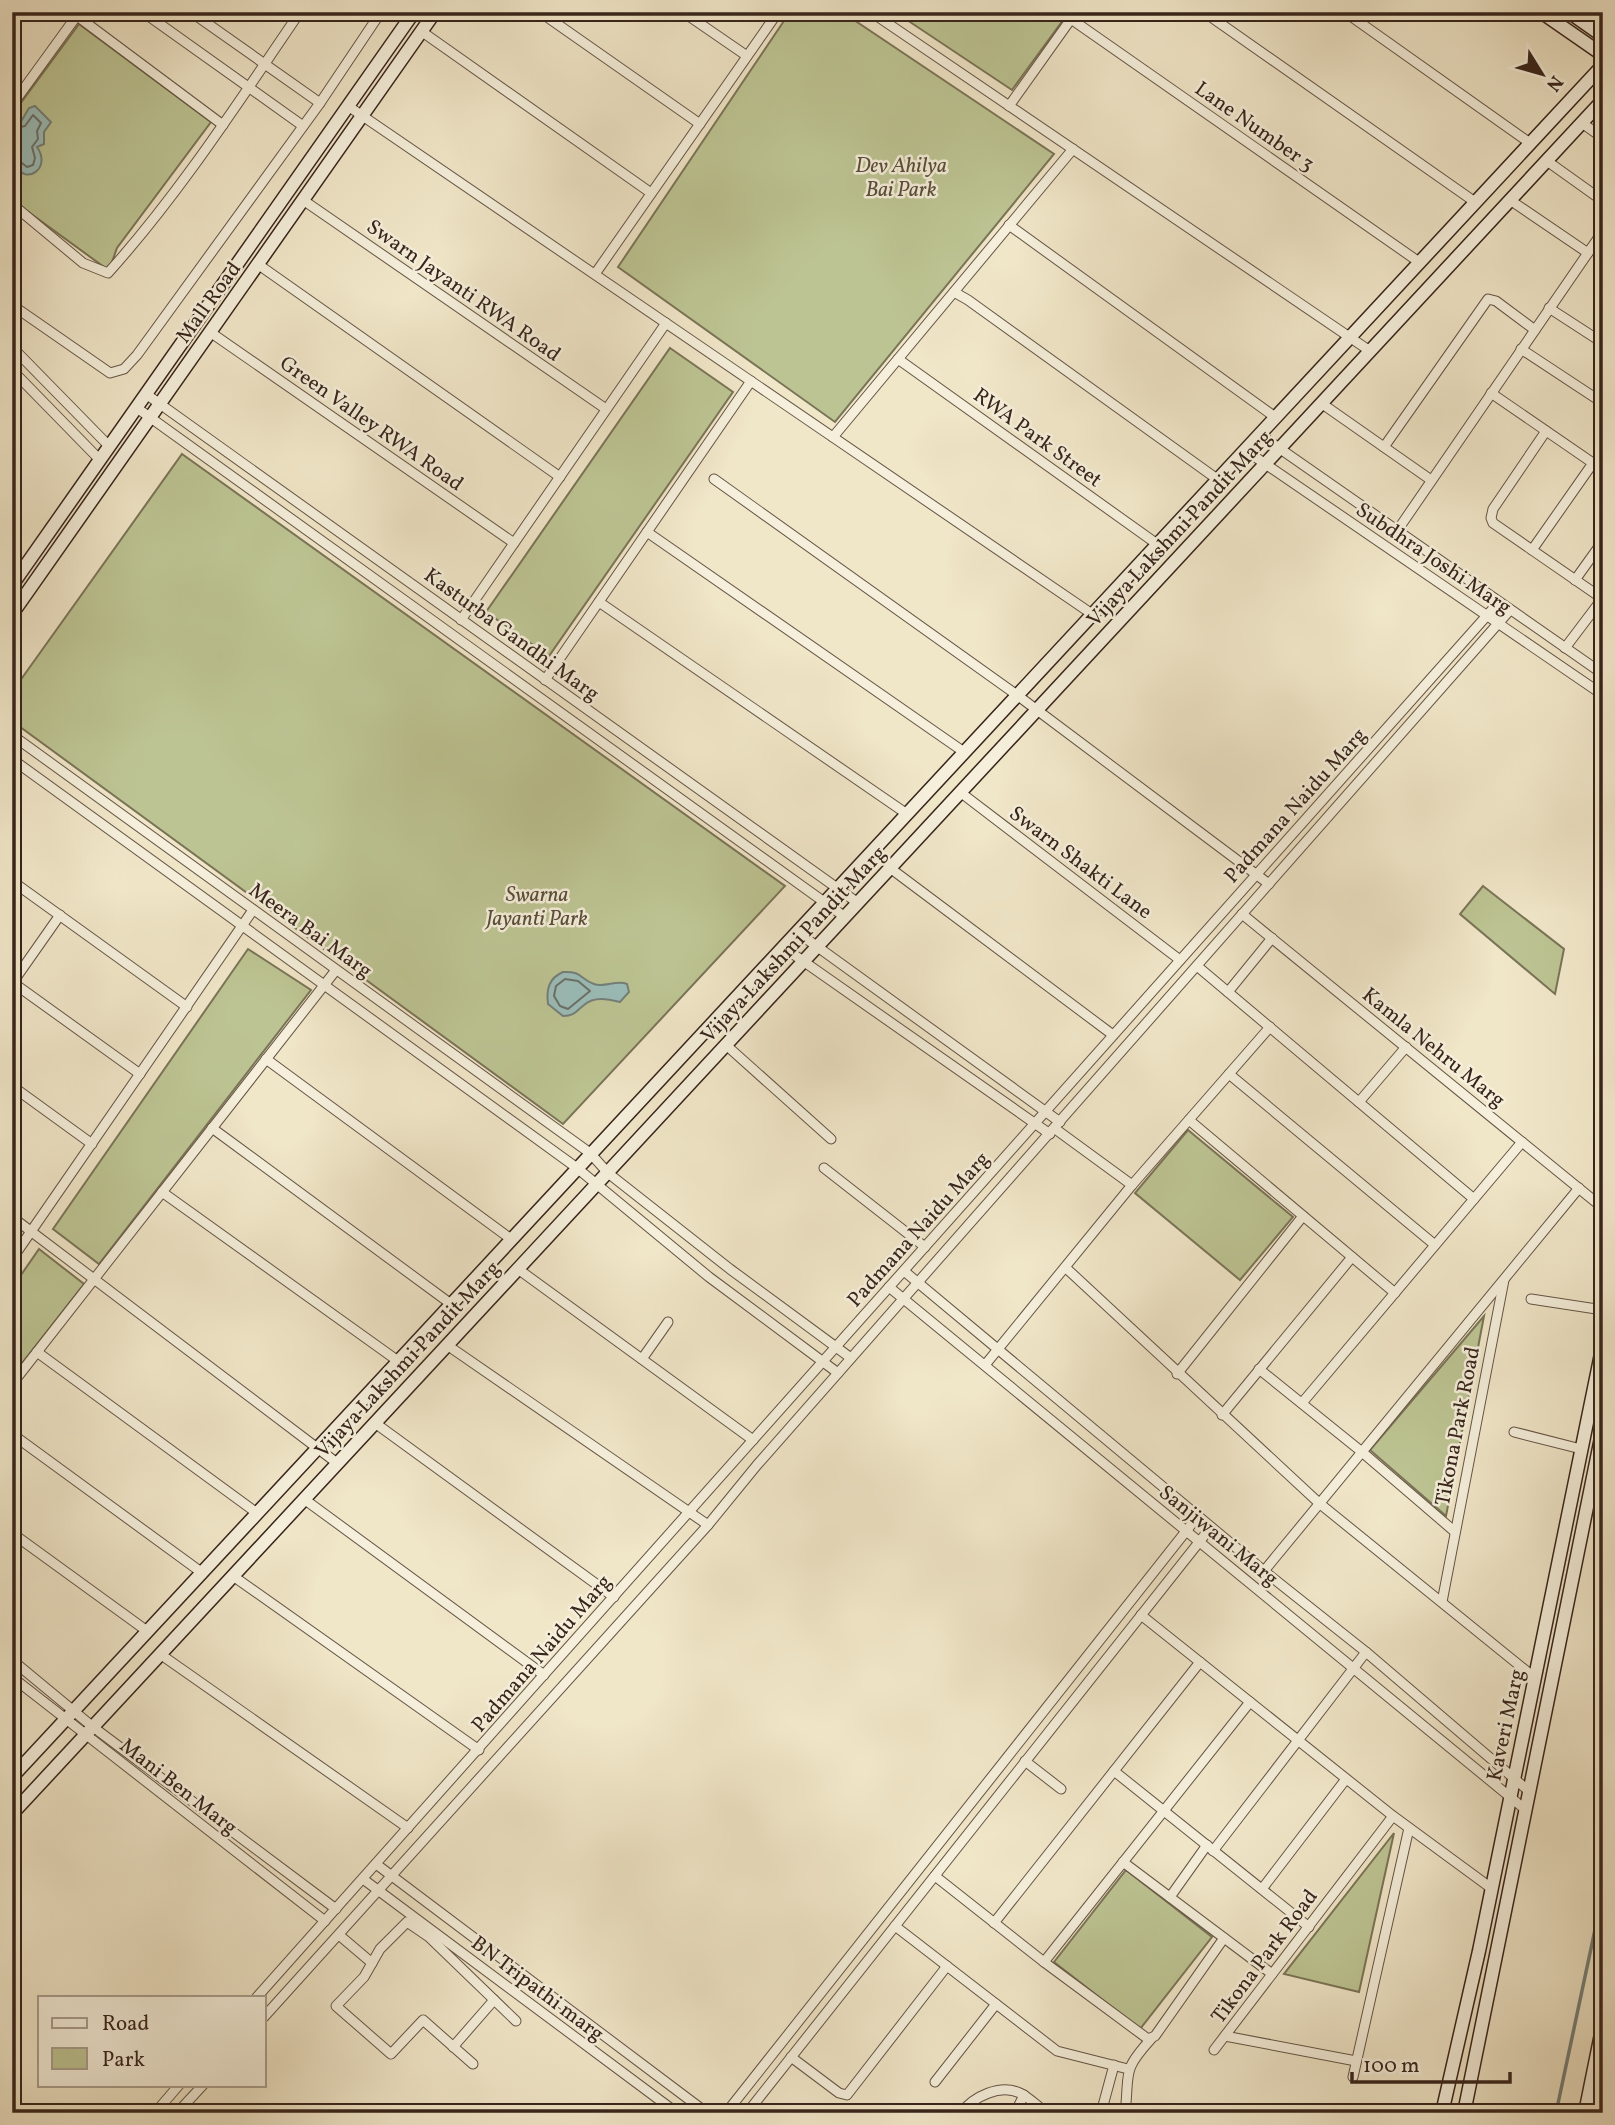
<svg xmlns="http://www.w3.org/2000/svg" width="1615" height="2125" font-family="Vollkorn,serif">
<style>
.green{fill:#bdc493;stroke:#7a7457;stroke-width:2}
.water{fill:#9bbeba;stroke:#73807a;stroke-width:2}
.lines{fill:none;stroke-linecap:round;stroke-linejoin:round}
.shore{stroke:#69716a;stroke-width:2}
.stream{stroke:#73807a;stroke-width:3.5}
.street-casing{stroke:#655446;stroke-width:11}
.secondary-casing{stroke:#37241b;stroke-width:15}
.street{stroke:#f5efdb;stroke-width:9}
.secondary{stroke:#f5efdb;stroke-width:12}
.labels{text-anchor:middle;stroke-width:5;stroke-linejoin:round;paint-order:stroke}
.street-label{font-size:21px;fill:#37241b;stroke:#f5efdb}
.park-label{font-size:21px;font-style:italic;fill:#584c39;stroke:#f5efdb}
</style>
<rect width="100%" height="100%" fill="#f0e6c8"/>
<filter id="stains"><feTurbulence type="fractalNoise" baseFrequency=".00286" numOctaves="4"/><feColorMatrix values="0 0 0 0 .2 0 0 0 0 .09 0 0 0 0 .02 0 0 0 .5 -.17"/></filter>
<radialGradient id="worn" r=".72"><stop offset=".6" stop-color="#630" stop-opacity="0"/><stop offset="1" stop-color="#630" stop-opacity=".3"/></radialGradient>
<g class="green">
<polygon points="790,12 842,12 1054,154 835,422 618,267"/>
<polygon points="903,12 1069,12 1012,90 901,16"/>
<polygon points="79,24 211,122 117,248 108,273 104,267 12,200 12,115"/>
<polygon points="670,348 733,392 549,656 486,612"/>
<polygon points="182,454 785,886 563,1124 12,721 12,692"/>
<polygon points="1483,886 1564,949 1555,994 1460,914"/>
<polygon points="248,949 311,990 99,1264 53,1229"/>
<polygon points="1188,1130 1293,1217 1240,1280 1135,1193"/>
<polygon points="39,1249 84,1284 12,1376 12,1288"/>
<polygon points="1484,1316 1446,1516 1370,1450"/>
<polygon points="1394,1833 1359,1992 1284,1974"/>
<polygon points="1126,1870 1212,1937 1140,2029 1054,1962"/>
</g>
<g class="water">
<path d="M35,106L51,122L44,132V144L37,147C52,168 26,185 17,167C12,159 12,134 12,123L22,120L29,108Z"/>
<path d="M563,972C582,971 580,979 594,984C605,988 617,979 627,984L629,992L620,1002C608,999 594,996 584,1005C576,1011 575,1016 563,1016L548,1004C546,989 549,978 563,972Z"/>
</g>
<g class="lines">
<g class="shore">
<polyline points="12,129 25,126 33,115 41,123 37,131 38,139 32,147 35,158 33,165 27,167 18,160 12,159"/>
<polygon points="565,979 578,981 590,991 568,1009 560,1006 554,996 556,986"/>
</g>
<polyline class="stream" points="1556,2113 1603,1892"/>
<g class="street-casing">
<g id="street">
<polyline points="143,12 303,126"/>
<polyline points="191,12 320,103"/>
<polyline points="540,12 700,124"/>
<polyline points="683,12 747,56"/>
<polyline points="871,12 1370,351"/>
<polyline points="1204,12 1475,202"/>
<polyline points="1345,12 1530,143"/>
<polyline points="77,16 223,125"/>
<polyline points="1071,19 1419,262"/>
<polyline points="421,31 651,193"/>
<polyline points="12,105 78,14"/>
<polyline points="348,106 1092,614"/>
<polyline points="1009,106 1076,12"/>
<polyline points="1582,123 1603,138"/>
<polyline points="1547,161 1603,201"/>
<polyline points="303,200 606,409"/>
<polyline points="1510,200 1588,253"/>
<path d="M12,204L83,263L108,273C180,193 239,101 300,12"/>
<polyline points="1009,225 1275,417"/>
<polyline points="259,265 560,477"/>
<polyline points="595,274 778,12"/>
<polyline points="954,292 968,300 1217,479"/>
<polyline points="12,305 110,373 124,369 137,355 320,103 381,12"/>
<polyline points="1549,308 1603,343"/>
<polyline points="210,332 514,543"/>
<polyline points="12,347 109,446"/>
<polyline points="1521,349 1603,403"/>
<polyline points="898,359 1157,544"/>
<polyline points="12,370 100,460"/>
<polyline points="1491,393 1603,470"/>
<polyline points="146,394 858,903"/>
<polyline points="1321,403 1431,480"/>
<polyline points="137,408 845,917"/>
<polyline points="1546,431 1493,509 1491,518 1493,523 1603,599"/>
<polyline points="1259,434 1603,674"/>
<polyline points="833,437 1073,149"/>
<polyline points="1384,447 1488,299 1496,301 1535,330"/>
<polyline points="1245,450 1603,695"/>
<polyline points="714,479 1017,695 1269,884"/>
<polyline points="1397,531 1603,231"/>
<polyline points="647,532 964,752"/>
<polyline points="1532,550 1593,463"/>
<polyline points="1575,580 1603,541"/>
<polyline points="599,602 907,814"/>
<polyline points="461,620 666,323"/>
<polyline points="1565,648 1602,599"/>
<polyline points="545,680 751,381"/>
<polyline points="12,735 590,1153 608,1173 730,1269 851,1358"/>
<polyline points="12,759 577,1168 709,1277 838,1373"/>
<polyline points="960,792 1180,960"/>
<polyline points="890,868 1113,1035"/>
<polyline points="12,881 187,1007"/>
<polyline points="1242,914 1603,1208"/>
<polyline points="797,932 1060,1122"/>
<polyline points="783,947 1050,1134"/>
<polyline points="1197,966 1474,1199"/>
<polyline points="12,982 140,1074"/>
<polyline points="13,982 60,915"/>
<polyline points="1228,992 1272,938"/>
<polyline points="726,1045 831,1139"/>
<polyline points="266,1059 511,1239"/>
<polyline points="1229,1074 1435,1245"/>
<polyline points="12,1086 92,1144"/>
<polyline points="1359,1102 1406,1047"/>
<polyline points="1189,1120 1395,1293"/>
<polyline points="212,1128 451,1304"/>
<polyline points="1054,1128 1132,1185"/>
<polyline points="824,1168 925,1247"/>
<polyline points="162,1192 398,1361"/>
<polyline points="12,1217 337,1463"/>
<polyline points="12,1259 253,910"/>
<polyline points="1066,1268 1319,1503 1535,1678"/>
<polyline points="518,1269 753,1440"/>
<polyline points="904,1271 1264,1571 1366,1652 1530,1792"/>
<polyline points="889,1287 1526,1810"/>
<polyline points="1531,1299 1603,1310"/>
<polyline points="447,1345 708,1525"/>
<polyline points="37,1352 257,1513"/>
<polyline points="642,1359 668,1322"/>
<polyline points="985,1365 1132,1185 1270,1027"/>
<polyline points="1259,1369 1362,1452 1454,1531"/>
<polyline points="1177,1374 1303,1216"/>
<polyline points="12,1384 336,970"/>
<polyline points="1302,1403 1522,1142"/>
<polyline points="1222,1415 1352,1257"/>
<polyline points="375,1423 614,1597"/>
<polyline points="1514,1432 1581,1449"/>
<polyline points="12,1434 201,1572"/>
<polyline points="304,1499 544,1675"/>
<polyline points="12,1533 147,1631"/>
<polyline points="1264,1571 1579,1188"/>
<polyline points="233,1576 479,1750"/>
<polyline points="1442,1602 1504,1280"/>
<polyline points="1141,1615 1393,1816 1491,1888"/>
<polyline points="160,1654 408,1828"/>
<polyline points="12,1660 93,1727 336,1909"/>
<polyline points="12,1677 325,1921"/>
<polyline points="1025,1761 1061,1789"/>
<polyline points="1114,1771 1309,1927"/>
<polyline points="1213,1851 1366,1652"/>
<polyline points="1123,1862 1272,1974"/>
<polyline points="376,1864 707,2113"/>
<polyline points="935,1876 1044,1962 1148,2039 1155,2036 1224,1938"/>
<polyline points="363,1879 677,2113"/>
<polyline points="1262,1889 1346,1779"/>
<polyline points="1170,1897 1207,1845"/>
<polyline points="994,1923 1200,1662"/>
<polyline points="895,1926 1057,2051 1128,2069"/>
<polyline points="339,1935 372,1963"/>
<polyline points="1044,1962 1250,1702"/>
<polyline points="257,1997 1499,602"/>
<polyline points="264,2017 708,1525 757,1465 1510,610"/>
<polyline points="1225,2036 1356,2061"/>
<polyline points="453,2047 494,2000"/>
<polyline points="1214,2050 1393,1816"/>
<polyline points="791,2057 839,2093 847,2095 947,1966"/>
<polyline points="473,2064 423,2020 391,2054 336,2006 364,1977 380,1949 407,1922 429,1937 516,2021"/>
<polyline points="1353,2077 1409,1828"/>
<polyline points="935,2082 996,2004"/>
<polyline points="155,2113 179,2085"/>
<polyline points="177,2113 203,2085"/>
<polyline points="726,2113 1198,1516"/>
<polyline points="747,2113 1211,1527"/>
<path d="M961,2113C974,2096 1000,2084 1020,2093C1030,2098 1038,2107 1047,2113"/>
<polyline points="1015,2113 1024,2095"/>
<polyline points="1101,2113 1114,2065"/>
<path d="M1125,2113C1130,2072 1121,2072 1151,2039"/>
</g>
</g>
<g class="secondary-casing">
<g id="secondary">
<polyline points="1541,12 1603,55"/>
<polyline points="1569,12 1603,36"/>
<polyline points="12,585 414,12"/>
<polyline points="12,614 435,12"/>
<polyline points="12,1777 1603,65"/>
<polyline points="12,1814 1603,100"/>
<polyline points="1442,2113 1479,1951 1603,1344"/>
<polyline points="1464,2113 1603,1428"/>
<polyline points="1585,2113 1603,2024"/>
</g>
</g>
<use href="#street" class="street"/>
<use href="#secondary" class="secondary"/>
</g>
<g class="labels">
<g class="street-label">
<text transform="translate(1255 126) rotate(35)" y="7">Lane Number 3</text>
<text transform="translate(464 290) rotate(35)" y="7">Swarn Jayanti RWA Road</text>
<text transform="translate(208 302) rotate(-54)" y="7">Mall Road</text>
<text transform="translate(372 423) rotate(35)" y="7">Green Valley RWA Road</text>
<text transform="translate(1038 437) rotate(36)" y="7">RWA Park Street</text>
<text transform="translate(1179 528) rotate(-47)" y="7">Vijaya Lakshmi Pandit Marg</text>
<text transform="translate(1434 558) rotate(34)" y="7">Subdhra Joshi Marg</text>
<text transform="translate(512 634) rotate(36)" y="7">Kasturba Gandhi Marg</text>
<text transform="translate(1295 805) rotate(-48)" y="7">Padmana Naidu Marg</text>
<text transform="translate(1081 862) rotate(37)" y="7">Swarn Shakti Lane</text>
<text transform="translate(311 930) rotate(36)" y="7">Meera Bai Marg</text>
<text transform="translate(793 944) rotate(-47)" y="7">Vijaya Lakshmi Pandit Marg</text>
<text transform="translate(1434 1047) rotate(39)" y="7">Kamla Nehru Marg</text>
<text transform="translate(918 1229) rotate(-48)" y="7">Padmana Naidu Marg</text>
<text transform="translate(407 1359) rotate(-47)" y="7">Vijaya Lakshmi Pandit Marg</text>
<text transform="translate(1457 1426) rotate(-79)" y="7">Tikona Park Road</text>
<text transform="translate(1219 1535) rotate(39)" y="7">Sanjiwani Marg</text>
<text transform="translate(541 1653) rotate(-49)" y="7">Padmana Naidu Marg</text>
<text transform="translate(1505 1725) rotate(-78)" y="7">Kaveri Marg</text>
<text transform="translate(179 1786) rotate(38)" y="7">Mani Ben Marg</text>
<text transform="translate(1264 1956) rotate(-53)" y="7">Tikona Park Road</text>
<text transform="translate(538 1988) rotate(37)" y="7">BN Tripathi marg</text>
</g>
<g class="park-label">
<text x="901" y="172">Dev Ahilya<tspan x="901" dy="24">Bai Park</tspan></text>
<text x="537" y="901">Swarna<tspan x="537" dy="24">Jayanti Park</tspan></text>
</g>
</g>
<rect width="1615" height="2125" fill="none" stroke="#f0e6c8" stroke-width="42"/>
<rect x="14" y="14" width="1587" height="2097" fill="none" stroke="#37241b" stroke-width="3.5"/>
<rect x="21" y="21" width="1573" height="2083" fill="none" stroke="#37241b" stroke-width="2"/>
<rect x="38" y="1996" width="228" height="91" fill="#f5efdb" stroke="#a99e8e" stroke-width="2"/>
<rect x="52" y="2018" width="35" height="10" fill="#f5efdb" stroke="#a99e8e" stroke-width="2"/>
<text x="102" y="2030" font-size="21" fill="#37241b">Road</text>
<rect x="52" y="2048" width="35" height="21" fill="#bdc493" stroke="#a99e8e" stroke-width="2"/>
<text x="102" y="2066" font-size="21" fill="#37241b">Park</text>
<g transform="translate(1542 74) rotate(127)" stroke="#f5efdb" stroke-width="5" paint-order="stroke">
<path d="M0-5L12 26L0 18L-12 26Z" fill="#37241b"/>
<text y="-10" font-size="19" font-weight="bold" text-anchor="middle" fill="#37241b">N</text>
</g>
<path d="M1352 2072v10h158v-10" fill="none" stroke="#37241b" stroke-width="3.5"/>
<text x="1363" y="2072" font-size="21" fill="#37241b" stroke="#f5efdb" stroke-width="5" paint-order="stroke">100 m</text>
<rect width="100%" height="100%" filter="url(#stains)"/>
<rect width="100%" height="100%" fill="url(#worn)"/>
</svg>
